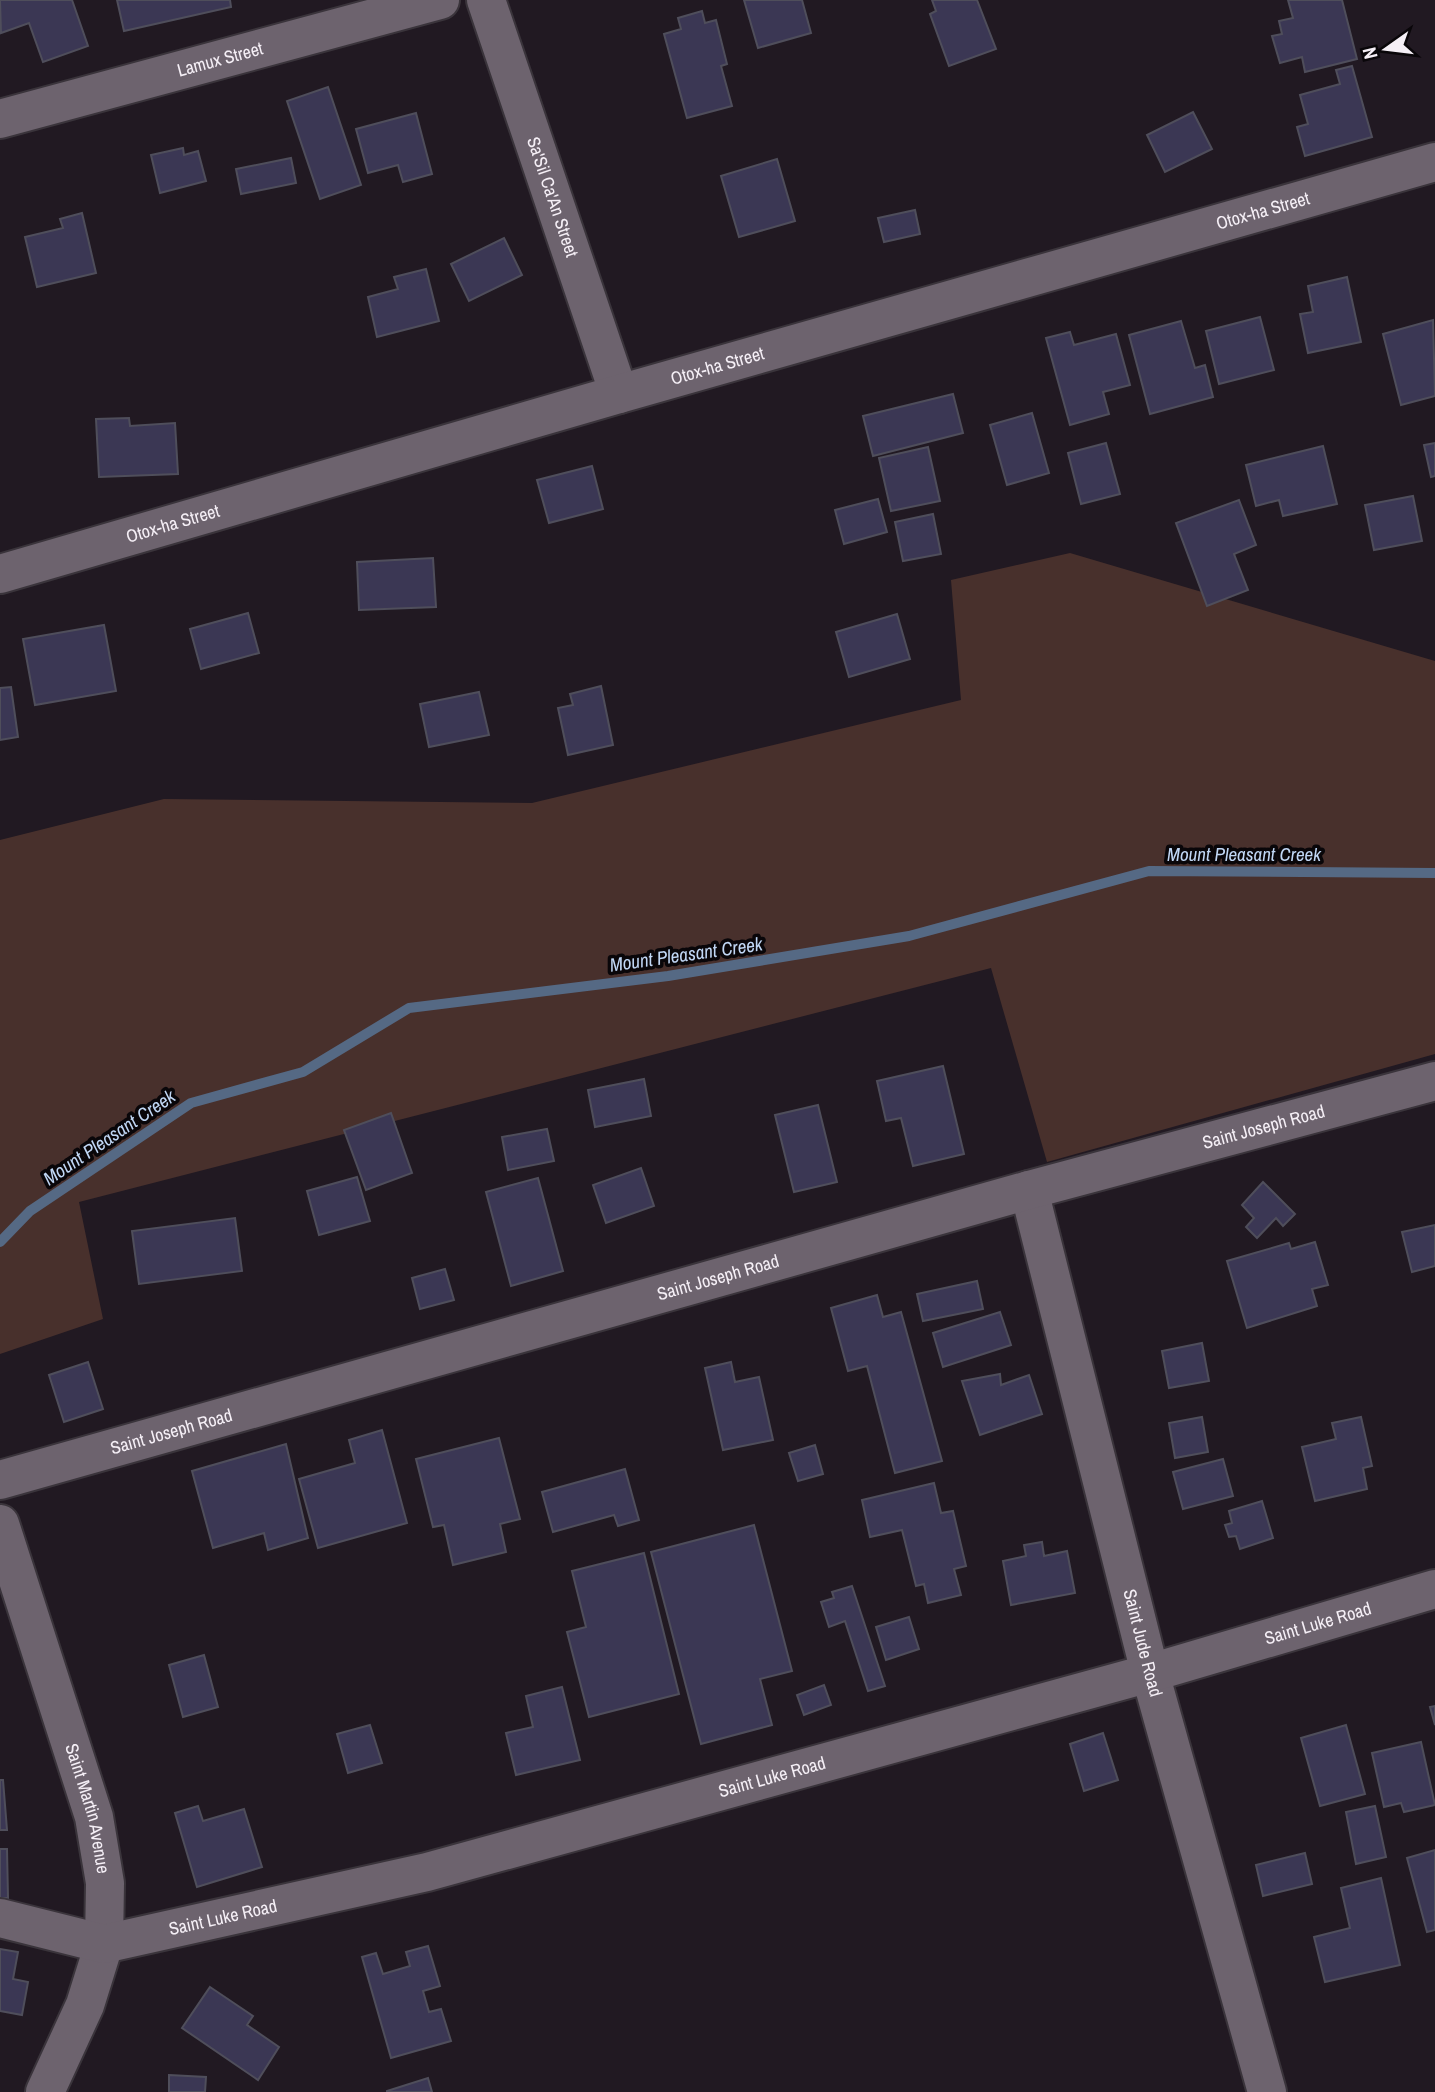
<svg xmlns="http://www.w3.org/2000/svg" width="1435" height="2092" font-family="'Archivo Narrow',sans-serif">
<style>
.green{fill:#48302c}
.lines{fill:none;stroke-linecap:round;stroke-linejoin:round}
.stream{stroke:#556984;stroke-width:10}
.building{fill:#3b3754;stroke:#4f4e5b;stroke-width:2}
.minor-casing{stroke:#3a343b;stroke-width:42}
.minor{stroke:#6d636e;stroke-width:38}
.labels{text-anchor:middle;stroke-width:7;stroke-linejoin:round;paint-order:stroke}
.street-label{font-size:18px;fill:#f5eff6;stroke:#090609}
.water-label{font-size:19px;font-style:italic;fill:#c1d7f5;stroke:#090609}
</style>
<rect width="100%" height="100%" fill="#211922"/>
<polygon class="green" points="1070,553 1435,661 1435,1054 1047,1162 991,968 79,1202 103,1319 0,1354 0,840 164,799 532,803 961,700 951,580"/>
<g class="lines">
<polyline class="stream" points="0,1242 30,1211 191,1103 303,1072 409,1008 668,976 909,936 1149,871 1435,873"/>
</g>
<g class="building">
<polygon points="0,0 72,0 88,46 43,62 29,23 1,33"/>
<polygon points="117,0 230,0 231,7 124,31"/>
<polygon points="744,0 802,0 811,33 758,48"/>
<polygon points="932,0 977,0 996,49 949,66 930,14 936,11"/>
<polygon points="1288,0 1342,0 1357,59 1305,72 1302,57 1280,63 1272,36 1282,34 1279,21 1293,18"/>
<polygon points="702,11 705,23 716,20 727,64 721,66 732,106 687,118 664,34 681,29 678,18"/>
<polygon points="1352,66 1372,137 1305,156 1297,127 1308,124 1300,95 1340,84 1336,70"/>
<polygon points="328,87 361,185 320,199 287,101"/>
<polygon points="1193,112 1212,149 1165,172 1147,135"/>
<polygon points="416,113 432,174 403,182 398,165 368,173 356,129"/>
<polygon points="183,148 184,155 198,151 206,181 160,193 151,155"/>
<polygon points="291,158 296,183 241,194 236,169"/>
<polygon points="777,159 795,221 739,237 721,176"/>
<polygon points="915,210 920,234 884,242 878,218"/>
<polygon points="82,213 96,273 37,287 25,237 63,228 60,219"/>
<polygon points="504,238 522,275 469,301 451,264"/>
<polygon points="426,269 439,321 377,337 368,297 398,289 394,277"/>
<polygon points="1347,277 1361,342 1308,353 1300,314 1313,312 1308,286"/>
<polygon points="1260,317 1274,370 1219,384 1206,331"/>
<polygon points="1433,320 1435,396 1401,405 1383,334"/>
<polygon points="1181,321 1195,368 1205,365 1213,397 1150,414 1129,335"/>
<polygon points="1070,332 1074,345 1116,334 1130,385 1103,392 1109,414 1070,425 1046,338"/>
<polygon points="953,394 963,433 873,456 863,416"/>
<polygon points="1032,413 1049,473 1007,485 990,425"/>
<polygon points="129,418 130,426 175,423 178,474 99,477 96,419"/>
<polygon points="1106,443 1120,494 1081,504 1068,453"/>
<polygon points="1435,443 1435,476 1431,477 1424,445"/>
<polygon points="1323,446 1337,504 1283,516 1279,500 1256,506 1246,465"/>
<polygon points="928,447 940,501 891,511 879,458"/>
<polygon points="592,466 603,509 549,523 537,480"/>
<polygon points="1413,496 1422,541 1374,550 1365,505"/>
<polygon points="878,499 887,532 844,544 835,510"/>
<polygon points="1239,500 1256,545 1234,554 1248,590 1207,606 1176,523"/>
<polygon points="933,514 941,554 903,561 895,522"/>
<polygon points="433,558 436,607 359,610 357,562"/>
<polygon points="248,613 259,653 201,669 190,629"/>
<polygon points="897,614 910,659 849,677 836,632"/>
<polygon points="104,625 116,691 35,705 23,639"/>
<polygon points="601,686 613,745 568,755 558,708 573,705 570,694"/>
<polygon points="11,687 18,737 0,740 0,688"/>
<polygon points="479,692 489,735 429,747 420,704"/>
<polygon points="943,1066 964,1154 913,1166 901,1118 886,1121 877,1081"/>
<polygon points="644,1079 651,1116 595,1127 588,1090"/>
<polygon points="818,1105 837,1182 794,1192 775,1115"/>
<polygon points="391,1113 412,1173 366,1190 344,1130"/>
<polygon points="547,1129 554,1161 508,1170 502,1137"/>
<polygon points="641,1168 654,1206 606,1223 593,1185"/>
<polygon points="357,1177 370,1221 319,1235 307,1191"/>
<polygon points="538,1178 563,1271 511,1286 486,1192"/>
<polygon points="1263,1182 1295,1214 1283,1226 1276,1218 1257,1238 1246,1227 1254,1218 1242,1205"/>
<polygon points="235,1218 242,1271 139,1284 132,1231"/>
<polygon points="1435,1225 1435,1266 1412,1272 1402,1232"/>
<polygon points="1315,1242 1328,1285 1312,1289 1317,1306 1247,1328 1227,1261 1289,1243 1291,1249"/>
<polygon points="445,1269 454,1300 420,1309 412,1278"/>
<polygon points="977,1281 983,1309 923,1321 917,1294"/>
<polygon points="877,1295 883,1317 901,1312 942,1461 895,1473 867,1366 848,1371 831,1308"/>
<polygon points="1000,1312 1011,1345 943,1367 933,1333"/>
<polygon points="1202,1343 1209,1381 1169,1388 1162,1351"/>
<polygon points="88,1362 103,1409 64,1422 49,1375"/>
<polygon points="731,1362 735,1382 759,1377 773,1440 723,1450 705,1368"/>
<polygon points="1000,1374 1001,1385 1029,1375 1042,1414 980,1435 962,1381"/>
<polygon points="1202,1417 1208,1452 1175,1458 1169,1423"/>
<polygon points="1361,1417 1372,1466 1363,1468 1367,1489 1315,1501 1302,1447 1336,1439 1332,1423"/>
<polygon points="382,1430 407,1523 318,1548 299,1479 355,1463 349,1440"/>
<polygon points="499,1438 520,1519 500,1524 506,1552 453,1565 444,1525 433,1527 416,1459"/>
<polygon points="286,1444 308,1538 268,1550 264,1533 213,1548 192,1471"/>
<polygon points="815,1445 823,1474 798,1481 789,1453"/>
<polygon points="1223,1459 1233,1496 1183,1509 1173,1472"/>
<polygon points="625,1469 639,1520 618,1526 614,1515 553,1532 542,1492"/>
<polygon points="934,1483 941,1513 953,1511 966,1566 954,1569 961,1595 928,1603 924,1584 916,1586 902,1530 870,1537 862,1500"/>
<polygon points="1262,1501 1273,1538 1240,1549 1236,1536 1229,1537 1225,1525 1232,1523 1229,1511"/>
<polygon points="754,1525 792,1671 760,1679 772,1725 701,1744 651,1552"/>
<polygon points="1042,1542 1044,1556 1067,1551 1075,1593 1011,1605 1003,1561 1026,1556 1024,1545"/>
<polygon points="644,1553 679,1694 589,1717 567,1632 586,1627 572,1571"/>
<polygon points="852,1586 885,1686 868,1691 845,1621 829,1627 821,1602 834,1598 832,1592"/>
<polygon points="909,1617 919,1649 886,1660 876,1627"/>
<polygon points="204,1655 218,1707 183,1717 169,1665"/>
<polygon points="824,1685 831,1705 804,1715 797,1695"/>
<polygon points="562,1687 580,1760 516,1775 506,1733 533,1727 526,1696"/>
<polygon points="1435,1706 1435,1725 1430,1707"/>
<polygon points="370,1725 382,1763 348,1773 337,1734"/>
<polygon points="1346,1725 1365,1794 1320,1806 1301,1738"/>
<polygon points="1103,1733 1118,1780 1084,1791 1070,1744"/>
<polygon points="1421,1742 1435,1805 1404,1812 1401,1803 1384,1807 1372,1753"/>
<polygon points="0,1780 3,1780 7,1830 0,1830"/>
<polygon points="198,1806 203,1821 244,1809 262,1867 197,1887 175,1813"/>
<polygon points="1375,1806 1386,1857 1356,1864 1346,1812"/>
<polygon points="0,1849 7,1849 8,1898 0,1898"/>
<polygon points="1435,1850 1435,1930 1427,1932 1407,1858"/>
<polygon points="1305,1853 1312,1884 1263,1896 1256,1865"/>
<polygon points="1381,1878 1400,1965 1325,1982 1314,1937 1350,1928 1341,1888"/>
<polygon points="428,1946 440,1986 423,1991 429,2012 441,2009 451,2041 391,2058 362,1957 376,1953 383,1974 410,1966 406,1952"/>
<polygon points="0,1949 18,1952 13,1979 28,1982 22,2015 0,2011"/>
<polygon points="210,1987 253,2016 247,2025 279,2047 258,2080 182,2028"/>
<polygon points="169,2075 206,2077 205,2092 169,2092"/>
<polygon points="428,2078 432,2092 387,2092 387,2091"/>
</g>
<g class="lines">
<g class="minor-casing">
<g id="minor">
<path id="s1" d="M486,0L619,394"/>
<path id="s2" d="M0,119L440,0"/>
<path id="s3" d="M0,574L619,394L1435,162"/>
<path id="s4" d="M1029,1190L1150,1673L1267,2092"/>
<path id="s5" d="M0,1480L1029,1190L1435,1081"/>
<path id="s6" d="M0,1524L94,1817L105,1883L104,1944L85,2005L45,2092"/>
<path id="s7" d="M0,1918L104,1944L427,1872L1150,1673L1435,1589"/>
</g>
</g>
<use href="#minor" class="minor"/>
</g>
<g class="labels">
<g class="street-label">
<text dy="6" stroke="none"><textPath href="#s2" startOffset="228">Lamux Street</textPath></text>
<text dy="6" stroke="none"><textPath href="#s1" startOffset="208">Sa'Sil Ca'An Street</textPath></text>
<text dy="6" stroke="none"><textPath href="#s3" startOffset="1314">Otox-ha Street</textPath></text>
<text dy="6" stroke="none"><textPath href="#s3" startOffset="747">Otox-ha Street</textPath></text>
<text dy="6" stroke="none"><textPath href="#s3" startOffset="180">Otox-ha Street</textPath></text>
<text dy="6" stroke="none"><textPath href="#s5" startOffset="1312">Saint Joseph Road</textPath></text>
<text dy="6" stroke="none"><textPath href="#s5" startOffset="746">Saint Joseph Road</textPath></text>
<text dy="6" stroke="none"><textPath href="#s5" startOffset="178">Saint Joseph Road</textPath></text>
<text dy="6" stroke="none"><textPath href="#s7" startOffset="1363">Saint Luke Road</textPath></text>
<text dy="6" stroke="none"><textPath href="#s4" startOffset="467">Saint Jude Road</textPath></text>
<text dy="6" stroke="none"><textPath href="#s7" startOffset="796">Saint Luke Road</textPath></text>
<text dy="6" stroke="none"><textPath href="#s6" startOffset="298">Saint Martin Avenue</textPath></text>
<text dy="6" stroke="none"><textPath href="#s7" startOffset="229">Saint Luke Road</textPath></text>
</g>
<g class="water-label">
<text x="1244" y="861">Mount Pleasant Creek</text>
<text transform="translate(686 954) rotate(-8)" y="7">Mount Pleasant Creek</text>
<text transform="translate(109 1137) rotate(-34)" y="7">Mount Pleasant Creek</text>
</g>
</g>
<g transform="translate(1386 49) rotate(256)" stroke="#090609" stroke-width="5" paint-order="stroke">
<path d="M0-5L12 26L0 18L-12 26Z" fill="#f5eff6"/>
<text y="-10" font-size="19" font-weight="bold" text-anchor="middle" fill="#f5eff6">N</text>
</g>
</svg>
